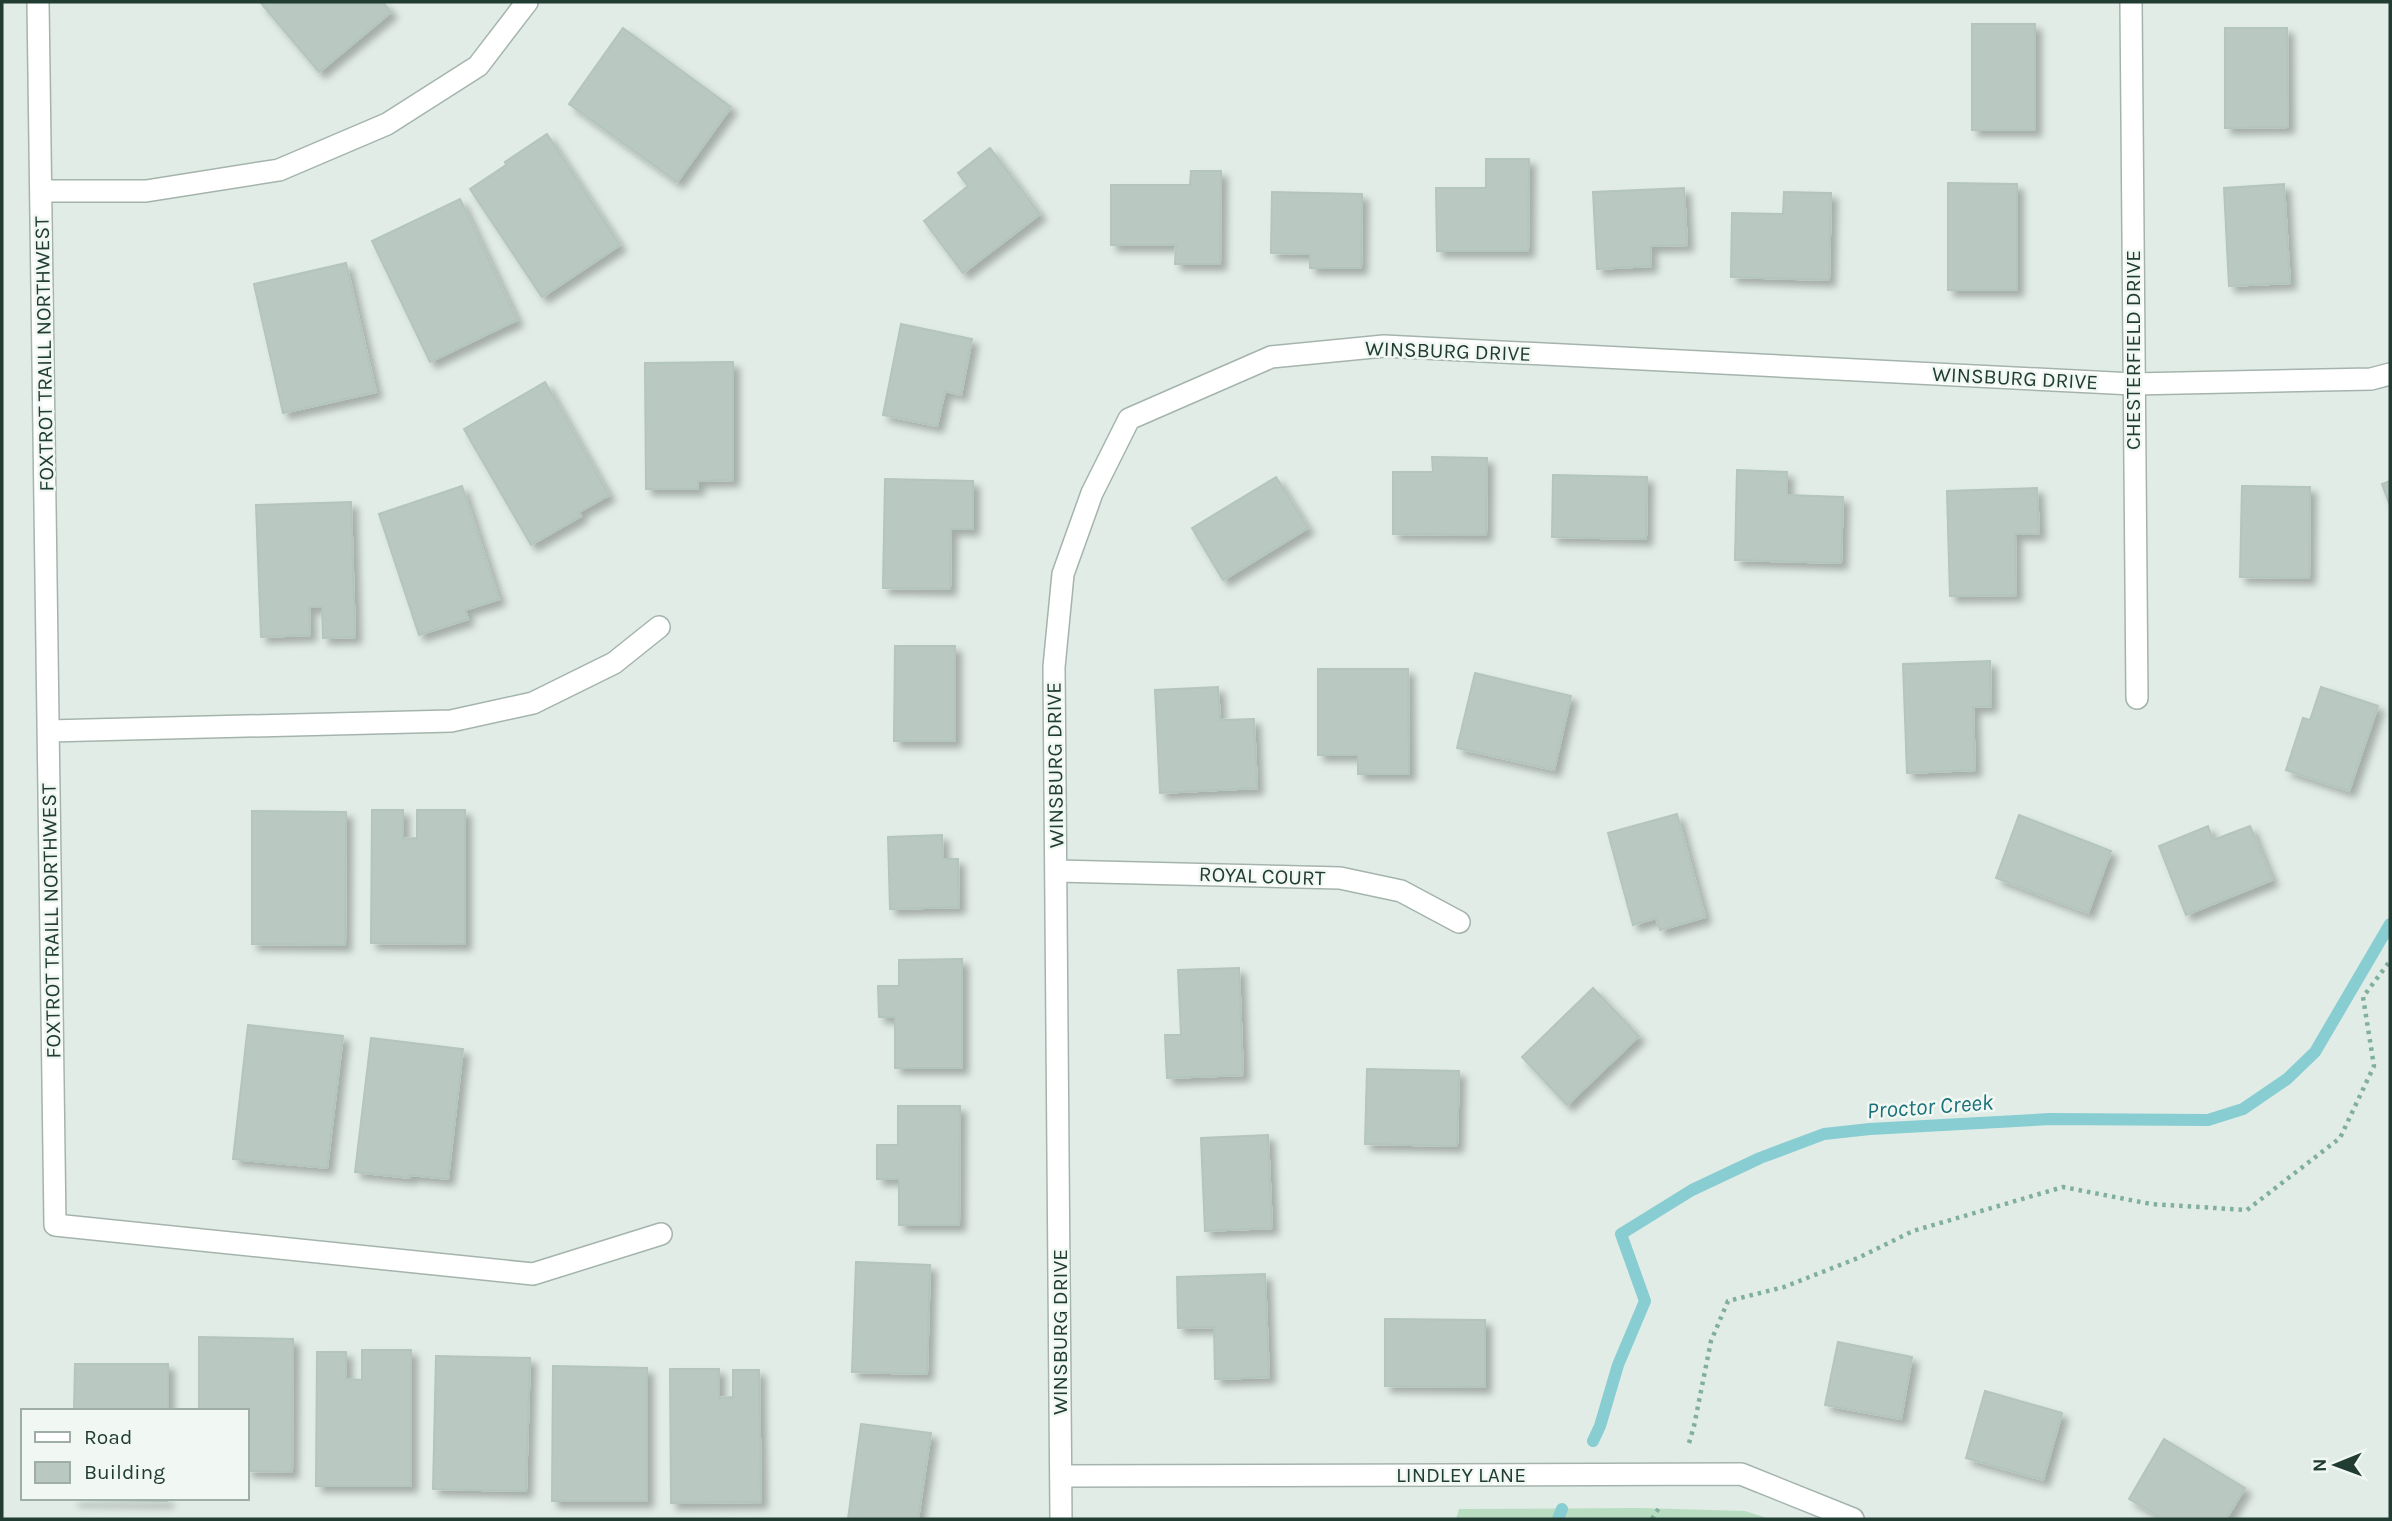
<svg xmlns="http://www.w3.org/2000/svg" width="2392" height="1521" font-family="Karla,sans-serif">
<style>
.green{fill:#b9ddc0}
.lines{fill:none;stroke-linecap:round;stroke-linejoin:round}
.stream{stroke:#87cdd2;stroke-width:12}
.building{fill:#b9c9c1;stroke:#b3c5bc;stroke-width:2;filter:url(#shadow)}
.street-casing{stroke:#a4b4ad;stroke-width:24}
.path{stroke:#80b09d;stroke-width:4.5;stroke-dasharray:3.5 5;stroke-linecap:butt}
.street{stroke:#fff;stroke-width:21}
.labels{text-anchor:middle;stroke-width:5;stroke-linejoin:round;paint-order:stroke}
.street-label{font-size:21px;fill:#213d33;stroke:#f1f8f4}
.water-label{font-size:23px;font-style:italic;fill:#1a7179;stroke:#f1f8f4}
</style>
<defs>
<filter id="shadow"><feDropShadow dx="6" dy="6" stdDeviation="3.5" flood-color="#0004"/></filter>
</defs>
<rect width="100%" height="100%" fill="#e1ece6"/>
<polygon class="green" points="1639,1508 1745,1511 1770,1519 1456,1519 1459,1509"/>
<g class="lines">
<g class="stream">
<polyline points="1593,1441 1600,1426 1618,1365 1645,1301 1621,1234 1692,1190 1760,1158 1824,1134 1870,1129 2050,1119 2208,1120 2243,1109 2287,1079 2315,1052 2390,924"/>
<polyline points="1558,1519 1562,1509"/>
</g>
</g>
<g class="building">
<polygon points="260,2 383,2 391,12 319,72"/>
<rect x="1972" y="24" width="63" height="106"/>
<polygon points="623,28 731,107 677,182 569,104"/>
<polygon points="2225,28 2287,28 2288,127 2225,128"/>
<polygon points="547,134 620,245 542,297 470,189 506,165 505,162"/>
<polygon points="990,148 1040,214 963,273 924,221 968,186 958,173"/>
<polygon points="1486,159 1529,159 1528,251 1437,251 1436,188 1486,188"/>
<polygon points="1191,171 1221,171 1220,264 1175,264 1176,245 1111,245 1111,185 1190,185"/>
<polygon points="1948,183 2017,184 2017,290 1948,290"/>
<polygon points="2284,184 2290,283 2229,286 2224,188"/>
<polygon points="1684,188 1687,245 1650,246 1651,266 1597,269 1593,192"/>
<polygon points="1272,192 1362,194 1361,268 1310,268 1310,254 1271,253"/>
<polygon points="1784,192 1831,193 1829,280 1731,277 1732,213 1783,214"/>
<polygon points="460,199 517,320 430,362 372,241"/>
<polygon points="346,263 376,392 283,413 254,284"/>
<polygon points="901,324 972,339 961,395 945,391 937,426 883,415"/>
<polygon points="733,362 733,480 698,481 698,489 646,489 645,363"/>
<polygon points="545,382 609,495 579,512 581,516 531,545 464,429"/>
<polygon points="1432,457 1487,458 1486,535 1393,534 1393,472 1433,472"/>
<polygon points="1737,470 1787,472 1787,495 1843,497 1841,563 1735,560"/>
<polygon points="1553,475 1647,477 1646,539 1552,537"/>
<polygon points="1276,477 1308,528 1223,580 1192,528"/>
<polygon points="885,479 973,481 973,529 951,529 950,589 883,588"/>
<polygon points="2390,481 2390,506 2382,484"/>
<polygon points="462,486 499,599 465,610 468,619 419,635 379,514"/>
<polygon points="2242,486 2310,487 2309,578 2240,577"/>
<polygon points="2037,488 2039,534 2015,534 2016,595 1950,596 1947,491"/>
<polygon points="351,502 355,637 323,638 322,607 309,607 310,635 261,637 256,505"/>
<polygon points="895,646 955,646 955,741 894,741"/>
<polygon points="1990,661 1991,706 1973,707 1975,770 1907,773 1903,664"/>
<polygon points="1318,669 1408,669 1409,774 1358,774 1358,755 1318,755"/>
<polygon points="1475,673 1571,696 1554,770 1457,748"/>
<polygon points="1218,687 1220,720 1254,719 1257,788 1160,793 1155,690"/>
<polygon points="2321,687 2378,706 2349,791 2286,770 2303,718 2310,720"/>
<polygon points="372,810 403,810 403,839 417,838 417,810 465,810 465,944 371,943"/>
<polygon points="252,811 346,812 345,945 252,944"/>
<polygon points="1677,814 1705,917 1660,930 1656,918 1633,925 1608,833"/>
<polygon points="2019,815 2111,851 2088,913 1996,878"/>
<polygon points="2208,826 2213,840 2250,826 2272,880 2186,915 2159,846"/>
<polygon points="942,835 943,859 958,859 959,907 890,909 888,837"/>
<polygon points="962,959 962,1068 895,1068 895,1017 879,1017 878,986 899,986 899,960"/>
<polygon points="1239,968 1243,1075 1167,1078 1165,1035 1181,1035 1178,970"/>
<polygon points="1593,988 1639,1036 1567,1105 1522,1057"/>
<polygon points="248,1025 343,1036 327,1168 233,1159"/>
<polygon points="371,1038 463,1049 448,1179 410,1175 410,1178 355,1172"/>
<polygon points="1367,1069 1459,1071 1457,1146 1365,1144"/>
<polygon points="898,1106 960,1106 959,1225 899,1225 899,1179 877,1179 877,1145 898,1145"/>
<polygon points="1268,1135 1272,1228 1205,1231 1201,1138"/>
<polygon points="856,1262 930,1265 927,1374 852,1372"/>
<polygon points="1265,1274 1269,1377 1215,1379 1214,1327 1178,1328 1177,1277"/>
<polygon points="1385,1319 1485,1320 1485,1387 1385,1386"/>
<polygon points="199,1337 293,1339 292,1472 247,1471 247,1411 199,1411"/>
<polygon points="1838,1342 1912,1357 1901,1419 1825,1405"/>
<polygon points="362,1350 411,1350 411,1486 316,1486 317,1352 346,1352 346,1379 362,1380"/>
<polygon points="436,1356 530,1358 526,1491 433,1489"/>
<polygon points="75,1364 168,1364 168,1411 74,1411"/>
<polygon points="553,1366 647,1368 647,1501 552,1501"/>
<polygon points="670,1369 719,1369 719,1398 733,1397 733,1370 759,1370 761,1502 671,1503"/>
<polygon points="1985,1391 2062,1413 2043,1480 1966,1458"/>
<polygon points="861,1424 931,1433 918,1519 848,1519"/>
<polygon points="2164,1439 2245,1488 2226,1519 2163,1519 2129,1499"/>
<polygon points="73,1498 167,1498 167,1501 73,1500"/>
</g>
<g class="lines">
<g class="street-casing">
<g id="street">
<polyline points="38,2 55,1225 533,1274 661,1234"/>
<polyline points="2131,2 2137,698"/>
<polyline points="42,191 146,191 279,170 387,124 478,66 527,2"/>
<polyline points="49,731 451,721 533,703 614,663 659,627"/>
<polyline points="1057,871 1340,878 1401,891 1459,922"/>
<polyline points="1061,1476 1741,1474 1853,1519"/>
<polyline points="1061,1519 1054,667 1063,574 1092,493 1129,419 1271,357 1384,346 2133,384 2371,379 2390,374"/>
</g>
</g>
<g class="path">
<polyline points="1689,1443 1694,1426 1711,1341 1728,1301 1784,1287 1858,1258 1913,1231 2063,1187 2151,1204 2247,1210 2340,1138 2374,1066 2363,997 2390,961"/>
<polyline points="1652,1519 1659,1508"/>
</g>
<use href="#street" class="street"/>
</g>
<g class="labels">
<g class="street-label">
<text transform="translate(2133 350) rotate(-90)" y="7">CHESTERFIELD DRIVE</text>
<text transform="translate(1448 351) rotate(2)" y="7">WINSBURG DRIVE</text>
<text transform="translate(44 354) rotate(-91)" y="7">FOXTROT TRAILL NORTHWEST</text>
<text transform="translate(2015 378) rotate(3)" y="7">WINSBURG DRIVE</text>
<text transform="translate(1055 765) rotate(-91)" y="7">WINSBURG DRIVE</text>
<text transform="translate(1262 876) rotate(2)" y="7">ROYAL COURT</text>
<text transform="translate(51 921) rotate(-91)" y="7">FOXTROT TRAILL NORTHWEST</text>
<text transform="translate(1060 1332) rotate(-90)" y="7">WINSBURG DRIVE</text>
<text x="1461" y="1482">LINDLEY LANE</text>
</g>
<g class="water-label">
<text transform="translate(1930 1106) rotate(-4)" y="8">Proctor Creek</text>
</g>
</g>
<rect width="2392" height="1521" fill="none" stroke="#213d33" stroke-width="7"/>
<rect x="21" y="1409" width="228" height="91" fill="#f1f8f4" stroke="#9eada7" stroke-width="2"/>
<rect x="35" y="1432" width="35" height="10" fill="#ffffff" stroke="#9eada7" stroke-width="2"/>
<text x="84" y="1444" font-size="21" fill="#213d33">Road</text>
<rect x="35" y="1462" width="35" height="21" fill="#b9c9c1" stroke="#9eada7" stroke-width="2"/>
<text x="84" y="1479" font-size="21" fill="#213d33">Building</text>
<g transform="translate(2336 1465) rotate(269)" stroke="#f1f8f4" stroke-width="5" paint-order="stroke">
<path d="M0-5L12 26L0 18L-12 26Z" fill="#213d33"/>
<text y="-10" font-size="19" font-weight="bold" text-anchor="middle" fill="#213d33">N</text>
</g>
</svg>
